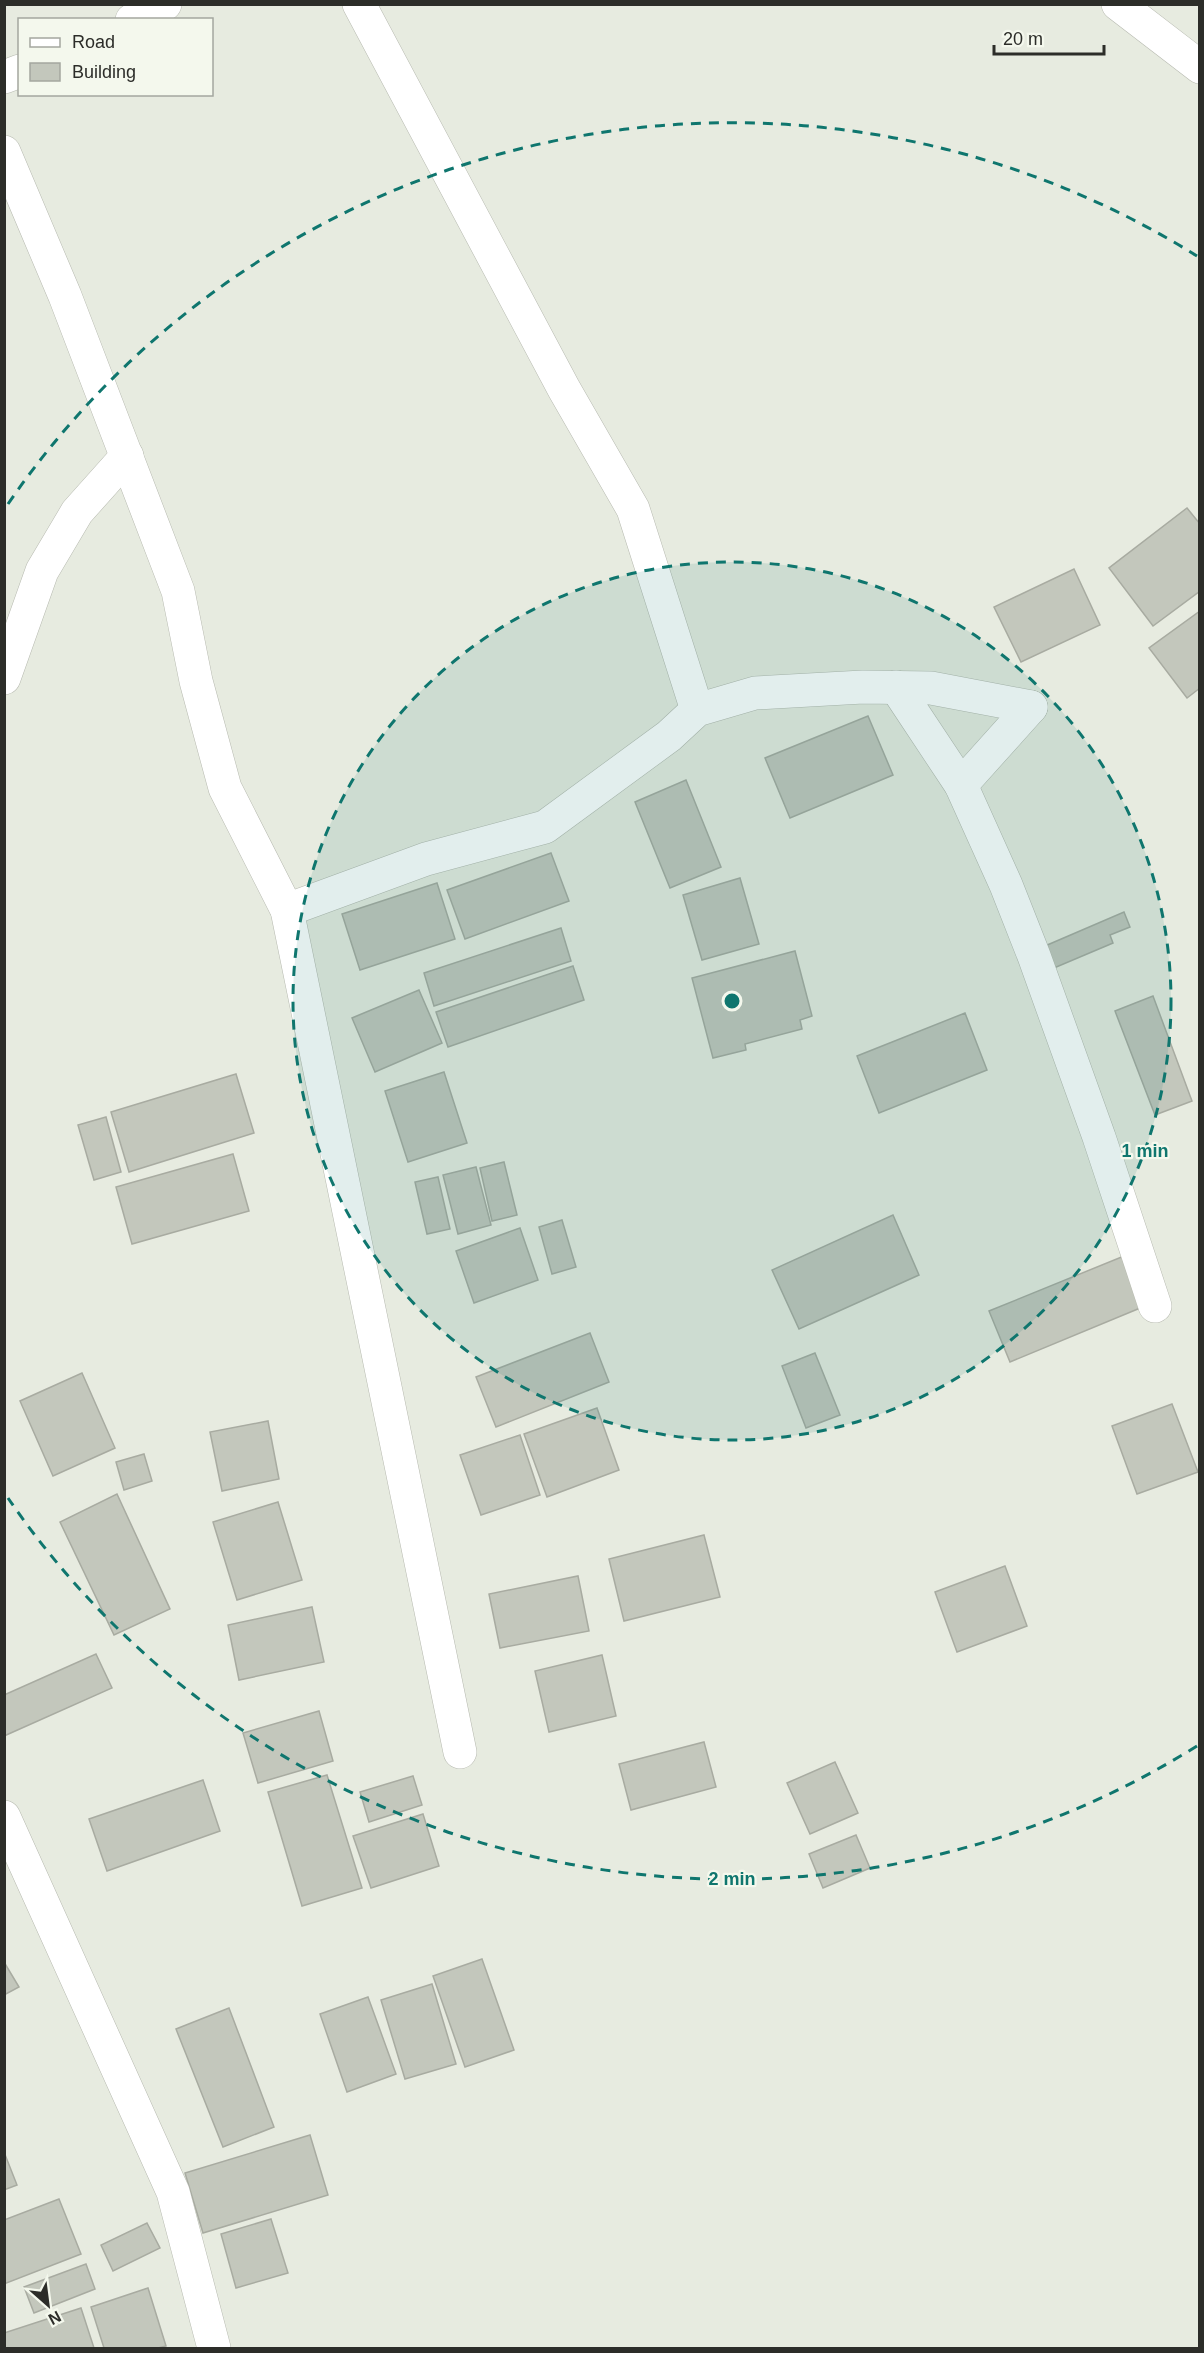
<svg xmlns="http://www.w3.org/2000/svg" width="1204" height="2353" font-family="Arial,sans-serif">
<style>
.building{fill:#c3c7bc;stroke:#a8aba1;stroke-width:1.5}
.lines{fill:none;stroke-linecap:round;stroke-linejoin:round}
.street-casing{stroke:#b7bab0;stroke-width:34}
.secondary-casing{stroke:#b7bab0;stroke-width:34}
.street{stroke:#fff;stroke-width:33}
.secondary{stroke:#fff;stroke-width:33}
.ring{fill:none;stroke:#0f766e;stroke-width:3;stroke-dasharray:10 8}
.centre{fill:#0f766e;stroke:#f4f8ed;stroke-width:3}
.ring-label{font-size:18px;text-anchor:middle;font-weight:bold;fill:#0f766e;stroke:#f4f8ed;stroke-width:4.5;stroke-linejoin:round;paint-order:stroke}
</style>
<rect width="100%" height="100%" fill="#e7ebe0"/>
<g class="building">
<polygon points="1187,508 1200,524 1200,591 1153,626 1109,568"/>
<polygon points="1074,569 1100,625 1021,662 994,607"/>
<polygon points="1200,611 1200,688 1187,698 1149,648"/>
<polygon points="868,716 893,775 790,818 765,758"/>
<polygon points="686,780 721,867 670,888 635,802"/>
<polygon points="551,853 569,901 465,939 447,890"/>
<polygon points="740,878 759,944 702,960 683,895"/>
<polygon points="437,883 455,939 360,970 342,914"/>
<polygon points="1124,912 1130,927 1110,935 1113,943 1054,968 1045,946"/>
<polygon points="561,928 571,961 434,1006 424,973"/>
<polygon points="795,951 812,1016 800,1020 802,1029 745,1044 746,1050 713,1058 692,978"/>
<polygon points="573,966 584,1000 448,1047 436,1012"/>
<polygon points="419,990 442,1043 375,1072 352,1018"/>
<polygon points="1153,996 1192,1101 1155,1115 1115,1011"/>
<polygon points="965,1013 987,1070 879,1113 857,1056"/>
<polygon points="444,1072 467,1143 408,1162 385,1091"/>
<polygon points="236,1074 254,1133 129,1172 111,1112"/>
<polygon points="106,1117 121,1172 94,1180 78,1125"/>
<polygon points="233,1154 249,1211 132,1244 116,1187"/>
<polygon points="504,1162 517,1215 492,1221 480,1168"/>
<polygon points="476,1167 491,1225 458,1234 443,1175"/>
<polygon points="438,1177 450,1229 427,1234 415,1182"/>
<polygon points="893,1215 919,1275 799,1329 772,1270"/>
<polygon points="562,1220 576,1267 552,1274 539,1227"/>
<polygon points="520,1228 538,1280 474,1303 456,1251"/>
<polygon points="1124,1256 1145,1306 1010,1362 989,1311"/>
<polygon points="590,1333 609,1382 496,1427 476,1377"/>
<polygon points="815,1353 840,1415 806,1428 782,1366"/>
<polygon points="82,1373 115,1448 53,1476 20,1401"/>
<polygon points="1172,1404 1198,1472 1137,1494 1112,1426"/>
<polygon points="597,1408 619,1470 547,1497 524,1434"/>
<polygon points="268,1421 279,1479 222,1491 210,1432"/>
<polygon points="520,1435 540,1495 481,1515 460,1455"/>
<polygon points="144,1454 152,1481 124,1490 116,1462"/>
<polygon points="117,1494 170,1609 114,1635 60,1522"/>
<polygon points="278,1502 302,1580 237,1600 213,1522"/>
<polygon points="704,1535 720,1597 624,1621 609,1559"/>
<polygon points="1005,1566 1027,1626 957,1652 935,1592"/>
<polygon points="578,1576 589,1631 500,1648 489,1594"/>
<polygon points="312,1607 324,1662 239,1680 228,1625"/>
<polygon points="96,1654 112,1688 4,1736 4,1695"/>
<polygon points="602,1655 616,1716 549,1732 535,1671"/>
<polygon points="319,1711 333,1761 258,1783 243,1733"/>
<polygon points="704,1742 716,1787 631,1810 619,1764"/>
<polygon points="835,1762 858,1813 810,1834 787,1783"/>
<polygon points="327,1775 362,1888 302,1906 268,1792"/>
<polygon points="413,1776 422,1805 369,1822 360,1792"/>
<polygon points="203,1780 220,1831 107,1871 89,1819"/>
<polygon points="423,1814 439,1866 371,1888 353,1836"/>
<polygon points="856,1835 870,1868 823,1888 809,1854"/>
<polygon points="482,1959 514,2050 465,2067 433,1976"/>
<polygon points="4,1962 19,1987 4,1995"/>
<polygon points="432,1984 456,2064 405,2079 381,2000"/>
<polygon points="368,1997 396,2074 347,2092 320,2014"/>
<polygon points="229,2008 274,2127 223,2147 176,2029"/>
<polygon points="310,2135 328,2195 203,2233 185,2173"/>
<polygon points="4,2152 17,2185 4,2190"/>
<polygon points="59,2199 81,2254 4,2284 4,2220"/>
<polygon points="271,2219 288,2273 236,2288 221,2234"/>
<polygon points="147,2223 160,2248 113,2271 101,2245"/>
<polygon points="86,2264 95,2289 34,2313 24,2287"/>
<polygon points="148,2288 166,2346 158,2348 104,2348 91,2307"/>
<polygon points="81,2308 94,2348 4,2348 4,2333"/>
</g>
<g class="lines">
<g class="street-casing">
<g id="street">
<polyline points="359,4 564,389 633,509 697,710"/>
<polyline points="132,20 165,4"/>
<polyline points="4,77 20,71"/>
<polyline points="4,152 65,296 178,591 196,681 225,788 287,910 460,1752"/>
<polyline points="4,678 42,571 77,512 127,456"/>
<polyline points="896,687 961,785 1006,885 1034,956 1099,1137 1155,1306"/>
<polyline points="961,785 1031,707"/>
<polyline points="287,910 426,859 545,827 669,736 697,710 755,693 863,687 931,688 1031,707"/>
<polyline points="4,1817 173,2192 214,2348"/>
</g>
</g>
<g class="secondary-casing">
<polyline id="secondary" points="1118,4 1200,67"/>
</g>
<use href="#street" class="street"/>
<use href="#secondary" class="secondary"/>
</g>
<circle cx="732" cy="1001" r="439" fill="#0f766e" fill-opacity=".12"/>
<g class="ring">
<circle cx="732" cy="1001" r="439"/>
<path d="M1197 1746A878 878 0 0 1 8 1498M8 504A878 878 0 0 1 1197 256"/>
</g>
<circle cx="732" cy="1001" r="9" class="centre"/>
<g class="ring-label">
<text x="1145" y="1157">1 min</text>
<text x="732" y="1885">2 min</text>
</g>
<rect width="1204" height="2353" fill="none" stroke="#2c2d29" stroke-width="12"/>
<rect x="18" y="18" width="195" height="78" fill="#f4f8ed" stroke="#a4a79f" stroke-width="1.5"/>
<rect x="30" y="38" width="30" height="9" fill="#ffffff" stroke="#a4a79f" stroke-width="1.5"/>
<text x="72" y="48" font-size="18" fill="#2c2d29">Road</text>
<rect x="30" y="63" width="30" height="18" fill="#c3c7bc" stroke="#a4a79f" stroke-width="1.5"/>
<text x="72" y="78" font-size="18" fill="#2c2d29">Building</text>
<g transform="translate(48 2305) rotate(152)" stroke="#f4f8ed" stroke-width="4.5" paint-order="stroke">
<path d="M0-4.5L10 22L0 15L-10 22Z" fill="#2c2d29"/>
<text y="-9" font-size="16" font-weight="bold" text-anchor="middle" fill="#2c2d29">N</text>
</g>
<path d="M994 45v9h110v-9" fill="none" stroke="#2c2d29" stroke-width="3"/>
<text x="1003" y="45" font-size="18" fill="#2c2d29" stroke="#f4f8ed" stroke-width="4.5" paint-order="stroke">20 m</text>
</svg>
